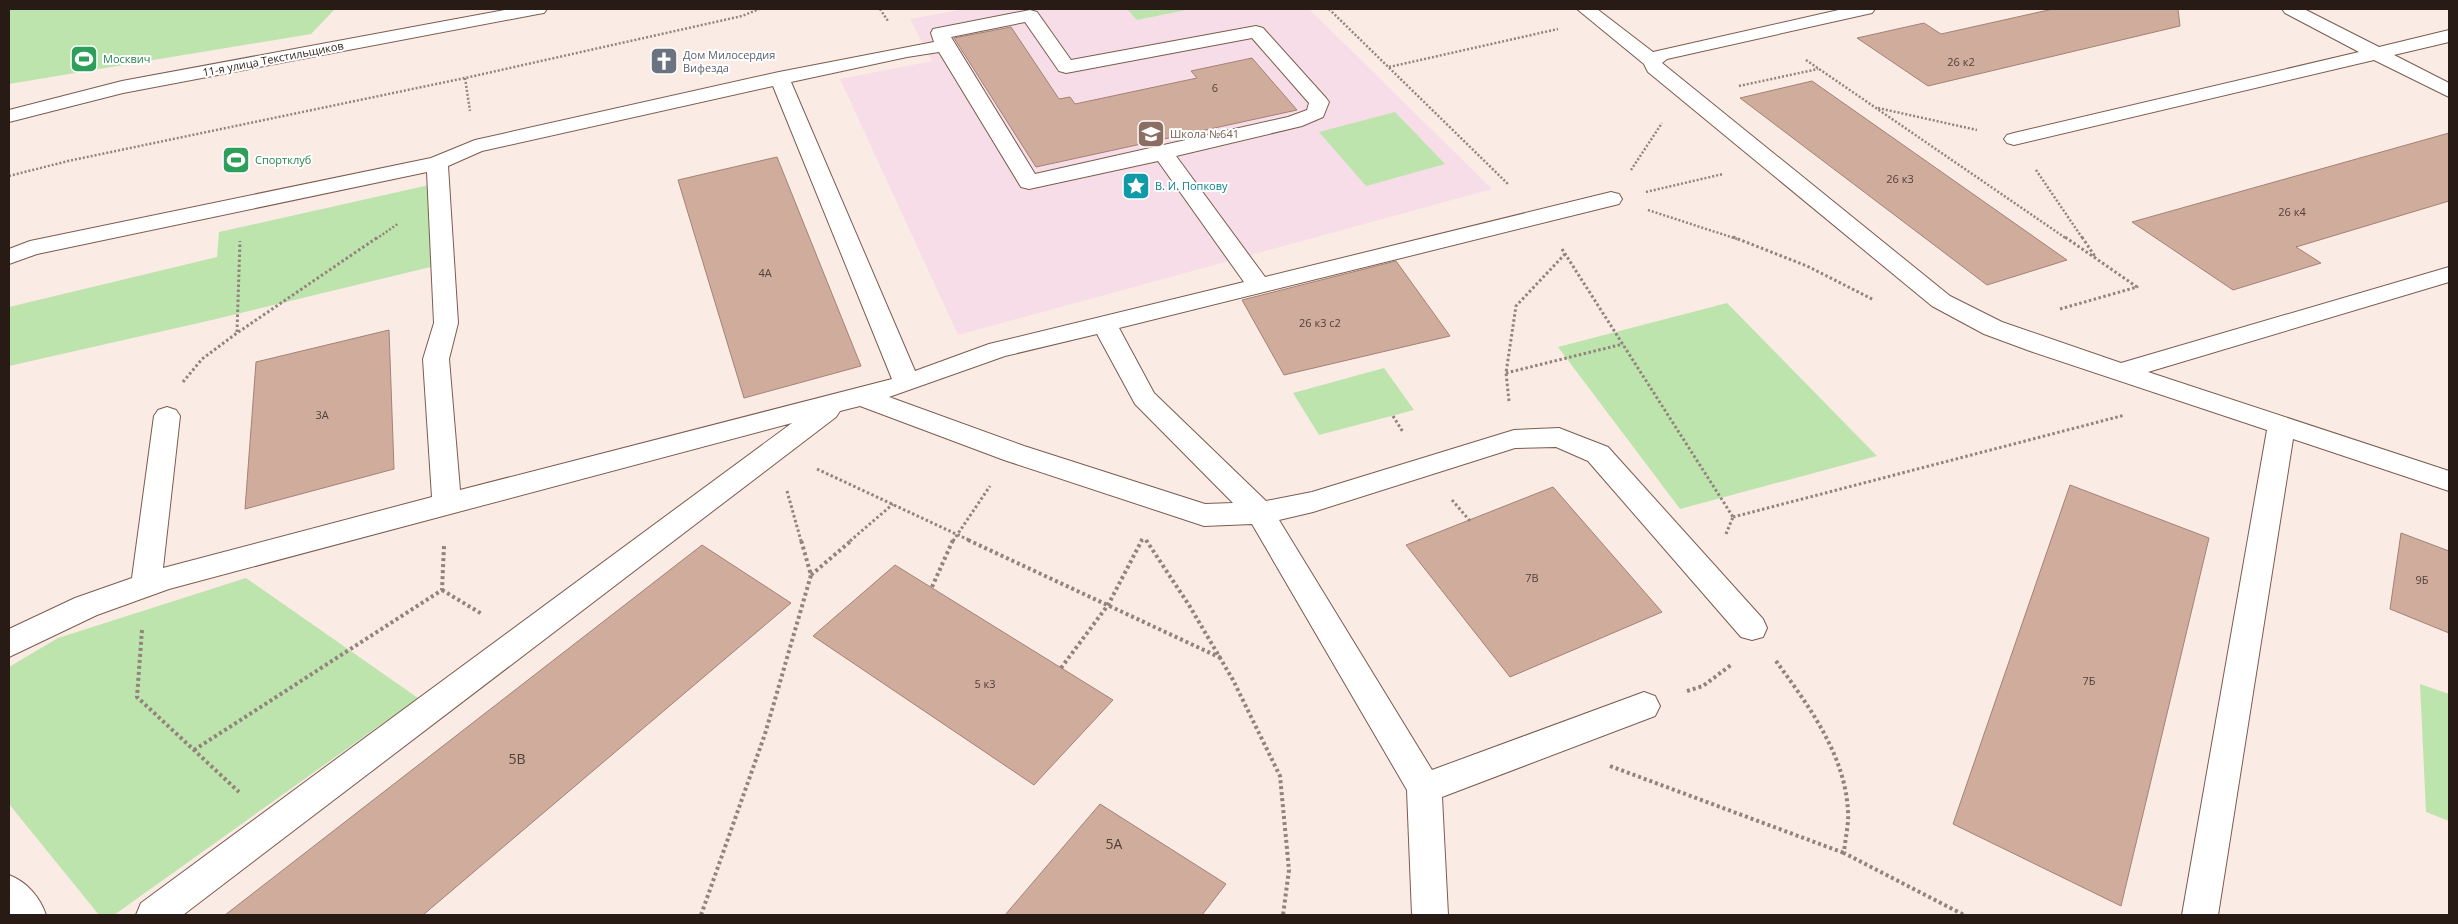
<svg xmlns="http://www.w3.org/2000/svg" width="2458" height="924" font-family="'Open Sans',sans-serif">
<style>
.education{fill:#f6dde8}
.green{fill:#bee4ad}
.building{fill:#d0ac9d;stroke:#a48273}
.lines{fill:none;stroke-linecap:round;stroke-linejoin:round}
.minor-casing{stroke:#7c5c4e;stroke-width:2}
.path-far2{stroke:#92837d;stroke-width:2.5;stroke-dasharray:2 2;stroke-linecap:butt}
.path-far1{stroke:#92837d;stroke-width:3;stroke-dasharray:2.5 2.5;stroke-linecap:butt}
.path{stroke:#92837d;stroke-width:4;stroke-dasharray:3 3;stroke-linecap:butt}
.minor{fill:#fff;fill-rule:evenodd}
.labels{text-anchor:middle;stroke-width:4;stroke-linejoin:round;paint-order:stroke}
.far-worship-label{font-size:11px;fill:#5b616d;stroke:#fff;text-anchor:start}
.far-leisure-label{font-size:11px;fill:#27864d;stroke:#fff;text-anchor:start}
.far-street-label{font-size:11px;fill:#281a15;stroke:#fff}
.number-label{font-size:11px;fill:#523e37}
.far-education-label{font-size:11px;fill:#785e54;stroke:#fff;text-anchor:start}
.far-culture-label{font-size:11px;fill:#0d838f;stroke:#fff;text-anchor:start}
.near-number-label{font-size:14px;fill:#523e37}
</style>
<rect width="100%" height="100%" fill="#fbebe5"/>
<polygon class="education" points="964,9 1309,9 1492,189 958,335 840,79 932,61 910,19"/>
<g class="green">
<polygon points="9,9 335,9 311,34 9,84"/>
<polygon points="1127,9 1191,9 1137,20"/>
<polygon points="1395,112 1445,164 1366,186 1319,132"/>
<polygon points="438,183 443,264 212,320 9,366 9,307 217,257 219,232"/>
<polygon points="1727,303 1877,456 1680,509 1558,347"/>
<polygon points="1384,368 1414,410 1319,435 1293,393"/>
<polygon points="246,578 418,698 114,915 99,915 9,804 9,667 58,638"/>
<polygon points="2420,684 2449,694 2449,821 2426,812"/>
</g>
<g class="building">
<polygon points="2053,9 2178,9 2180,26 1928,86 1857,38 1924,23 1941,34"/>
<polygon points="1011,27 1059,99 1070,97 1075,104 1197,78 1191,71 1252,58 1297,110 1036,167 954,38"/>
<polygon points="1812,81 2067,260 1987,285 1740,98"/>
<polygon points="2449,133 2449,201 2296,247 2321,263 2233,290 2132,222"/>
<polygon points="777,157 861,366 744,398 678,180"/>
<polygon points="1396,261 1450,336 1284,375 1242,300"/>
<polygon points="389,330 394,469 245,509 256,362"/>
<polygon points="2070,485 2209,538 2121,906 1953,824"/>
<polygon points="1553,487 1662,612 1510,677 1406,545"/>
<polygon points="2401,533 2449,551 2449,633 2390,609"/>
<polygon points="702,545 791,603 423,915 225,915"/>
<polygon points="895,565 1113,700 1034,785 813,636"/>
<polygon points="1100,804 1226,884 1202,915 1005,915"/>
</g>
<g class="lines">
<g class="minor-casing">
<g id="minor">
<polygon points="510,9 547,9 544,13 538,14 123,93 9,122 9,110 122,81"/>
<polygon points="1577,9 1597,9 1653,52 1843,9 1875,9 1872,13 1667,59 1662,63 1950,296 2002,322 2121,363 2449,267 2449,282 2148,372 2449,471 2449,491 2293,439 2218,915 2182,915 2267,430 2030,351 1984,334 1932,306 1648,72 1644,64"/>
<polygon points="2282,9 2304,9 2379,47 2449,30 2449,42 2394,55 2449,83 2449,97 2374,60 2014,145 2007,143 2004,139 2007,135 2014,133 2359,52 2285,13"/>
<path d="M1030,10L1037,12L1071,60L1256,26L1263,28L1326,98L1329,102L1323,117L1302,126L1176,156L1265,277L1611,192L1619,194L1622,199L1619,204L1119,328L1154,393L1266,501L1312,492L1514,430L1559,428L1608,447L1763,619L1767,628L1763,637L1752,640L1741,637L1588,461L1556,447L1515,448L1313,512L1279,520L1432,770L1644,692L1655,696L1660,706L1655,716L1442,797L1448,915H1412L1407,790L1252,524L1204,526L1004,460L860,406L840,411L836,417L183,915H136L141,903L792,423L169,589L97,615L9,657V629L75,598L132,578L154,416L158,410L167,407L176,410L180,416L163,568L432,497L423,359L434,323L427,172L37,254L9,264V249L30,241L431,158L475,140L779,72L934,42L931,33L933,29ZM1025,22L1059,71L1066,73L1252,38L1309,103L1307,110L1288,117L1035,174L951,37ZM939,52L1021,187L1029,189L1158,161L1244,282L989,344L915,371L791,82L907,57ZM773,86L892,379L460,490L449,359L458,323L448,166L482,151ZM1097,334L1135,404L1233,503L1205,504L1024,446L889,397L1005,356Z"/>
<path d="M9,875C27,882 40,897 46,915H9Z"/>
</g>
</g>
<g class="path-far2">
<polyline points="880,9 888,21"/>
<polyline points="1329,9 1509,185"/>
<polyline points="1806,60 2067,239"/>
<polyline points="1389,67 1558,29"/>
<polyline points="465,78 470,111"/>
<polyline points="1739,86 1818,69"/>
<polyline points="1878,108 1977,130"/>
<polyline points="1631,170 1662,123"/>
<polyline points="2036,170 2083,239"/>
<polyline points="9,176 68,161 465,78 742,16 759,9"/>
<polyline points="1646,192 1723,174"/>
<polyline points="1648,210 1737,239"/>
<polyline points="376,239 399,223"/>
</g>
<g class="path-far1">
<polyline points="1733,237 1807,266 1874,300"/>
<polyline points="2082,237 2096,258"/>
<polyline points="1562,249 1733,517"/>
<polyline points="2060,309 2137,287 2065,237"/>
<polyline points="237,332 240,241"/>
<polyline points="1506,373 1623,344"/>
<polyline points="183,382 202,359 237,333 378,237"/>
<polyline points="1509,401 1506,373 1516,306 1565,254"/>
<polyline points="1393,416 1403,432"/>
<polyline points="817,469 971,541"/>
<polyline points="787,491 801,541"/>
<polyline points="1452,500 1470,521"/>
<polyline points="1733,517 2125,415"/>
<polyline points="1726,534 1733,517"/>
<polyline points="850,541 893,504"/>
<polyline points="953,541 990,486"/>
<polyline points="1141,541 1143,537"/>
</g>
<g class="path">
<polyline points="968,540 1221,658"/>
<polyline points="1146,540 1189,605 1233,680 1280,776 1289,870 1283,915"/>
<polyline points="811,575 852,540"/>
<polyline points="932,587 953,540"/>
<polyline points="442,590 482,614"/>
<polyline points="142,630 137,697 239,792"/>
<path d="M1776,661C1808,705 1845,754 1848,811C1849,825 1845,839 1844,853L1964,915"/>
<polyline points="1061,668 1108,605 1142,540"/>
<polyline points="1687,691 1703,686 1731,665"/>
<polyline points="194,750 442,590 444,546"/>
<polyline points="1610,766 1844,853"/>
<polyline points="701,915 765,734 811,575 801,540"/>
</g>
<use href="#minor" class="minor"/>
</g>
<defs>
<g id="stadium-square" transform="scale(1.4375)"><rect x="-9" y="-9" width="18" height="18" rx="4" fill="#2e9e5b" stroke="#fff"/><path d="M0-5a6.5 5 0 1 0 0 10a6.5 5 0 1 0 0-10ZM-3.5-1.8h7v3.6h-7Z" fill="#fff"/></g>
<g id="church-square" transform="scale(1.4375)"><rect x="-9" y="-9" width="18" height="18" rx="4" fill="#6b7280" stroke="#fff"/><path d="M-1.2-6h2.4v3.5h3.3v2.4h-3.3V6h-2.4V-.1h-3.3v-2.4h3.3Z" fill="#fff"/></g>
<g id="school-square" transform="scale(1.4375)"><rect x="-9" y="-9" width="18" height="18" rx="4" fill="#8d6e63" stroke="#fff"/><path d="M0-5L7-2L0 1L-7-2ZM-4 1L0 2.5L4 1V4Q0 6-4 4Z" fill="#fff"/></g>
<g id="sight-square" transform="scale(1.4375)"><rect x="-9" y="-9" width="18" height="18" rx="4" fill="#0f9aa8" stroke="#fff"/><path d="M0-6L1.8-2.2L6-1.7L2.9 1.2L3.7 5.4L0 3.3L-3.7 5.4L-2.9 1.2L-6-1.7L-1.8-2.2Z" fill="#fff"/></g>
</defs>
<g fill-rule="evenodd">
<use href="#stadium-square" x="84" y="59"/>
<use href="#church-square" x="664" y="61"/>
<use href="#school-square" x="1151" y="134"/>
<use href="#stadium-square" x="236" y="160"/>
<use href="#sight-square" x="1136" y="186"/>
</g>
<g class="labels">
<g class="far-worship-label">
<text x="683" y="59">Дом Милосердия<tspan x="683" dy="13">Вифезда</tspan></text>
</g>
<g class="far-leisure-label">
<text x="103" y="63">Москвич</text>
<text x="255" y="164">Спортклуб</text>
</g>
<g class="far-street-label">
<text transform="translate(273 59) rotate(-11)" y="4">11-я улица Текстильщиков</text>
</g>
<g class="number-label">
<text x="1961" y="66">26 к2</text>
<text x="1215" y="92">6</text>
<text x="1900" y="183">26 к3</text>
<text x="2292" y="216">26 к4</text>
<text x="765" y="277">4А</text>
<text x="1320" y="327">26 к3 с2</text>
<text x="322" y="419">3А</text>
<text x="1532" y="582">7В</text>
<text x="2422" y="584">9Б</text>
<text x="2089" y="685">7Б</text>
<text x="985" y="688">5 к3</text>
</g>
<g class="far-education-label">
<text x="1170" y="138">Школа №641</text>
</g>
<g class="far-culture-label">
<text x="1155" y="190">В. И. Попкову</text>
</g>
<g class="near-number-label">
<text x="517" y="764">5В</text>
<text x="1114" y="849">5А</text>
</g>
</g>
<rect width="2458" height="924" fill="none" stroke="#281a15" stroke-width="20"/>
</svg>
